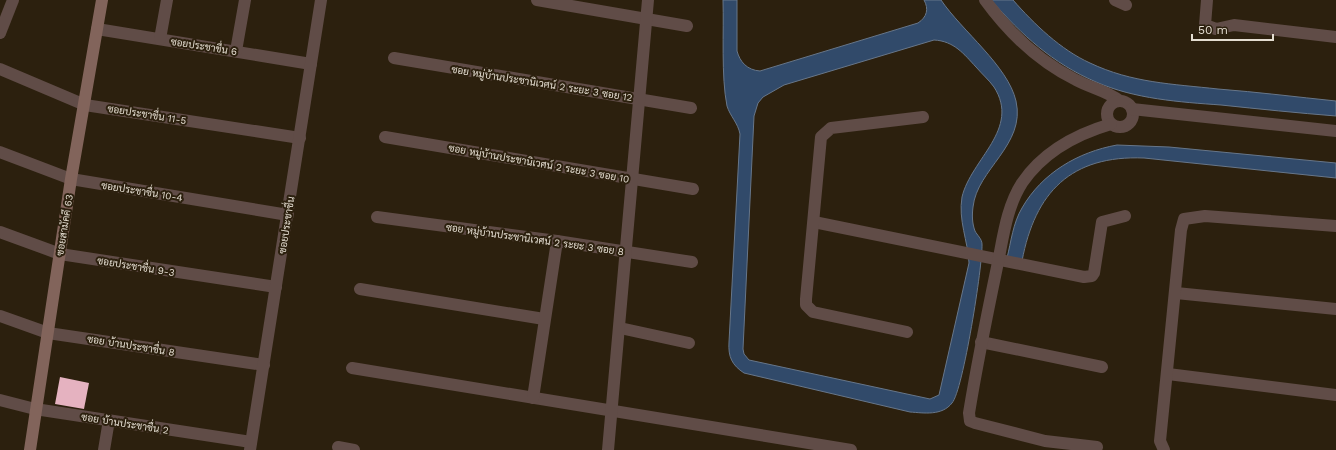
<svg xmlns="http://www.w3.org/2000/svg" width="1336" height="450" font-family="'Work Sans',Sarabun,sans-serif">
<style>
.water{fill:#314a6a;stroke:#677689;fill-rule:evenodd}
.building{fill:#e5b2c0}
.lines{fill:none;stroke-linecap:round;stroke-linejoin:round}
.street{stroke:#604c47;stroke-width:12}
.secondary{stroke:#82645b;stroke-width:12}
.labels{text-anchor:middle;stroke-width:4;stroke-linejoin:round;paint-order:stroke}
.street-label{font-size:10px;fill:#e4ddd1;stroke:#2c200e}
</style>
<rect width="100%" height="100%" fill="#2c200e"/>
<g class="water">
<path d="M723,0H737V51C740,62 747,70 760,71L918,23C927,17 929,9 924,0H941C962,31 1008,66 1016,101C1026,145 977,169 973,207C972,215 972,223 975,231C977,235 982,239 982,244C983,264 963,391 952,403C942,416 924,413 910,412L744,373C732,365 728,357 729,342L740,134C738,123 730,116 727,106C721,76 724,32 723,0ZM934,40C954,41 964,54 976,67C982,74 989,80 994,87C1021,129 971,159 962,197C958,220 968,241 969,263L939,395L930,399L749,360L744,354L743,349L754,116L758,103L763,97L784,85Z"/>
<path d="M991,0H1013C1034,24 1061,50 1090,63C1132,83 1173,84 1218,89C1257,92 1297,97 1336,101V116C1298,113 1259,109 1221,105C1179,102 1135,99 1096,82C1052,63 1022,35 991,0Z"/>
<path d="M1117,145L1169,147L1336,163V178L1144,158C1071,155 1035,192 1022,261L1007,258C1011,242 1013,223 1022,208C1042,173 1078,152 1117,145Z"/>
</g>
<polygon class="building" points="60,377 89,383 84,409 55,404"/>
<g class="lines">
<g class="street">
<polyline points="537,0 687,26"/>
<path d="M985,0C1009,33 1040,62 1076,80C1091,88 1107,91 1120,101"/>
<polyline points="1115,0 1126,5"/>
<polyline points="1207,0 1205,25 1216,29 1234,25 1336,37"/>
<polyline points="97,29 311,64"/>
<polyline points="0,33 13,0"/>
<polyline points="160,39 167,0"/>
<polyline points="236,51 245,0"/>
<polyline points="394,58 691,108"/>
<polyline points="0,69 85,105 300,138"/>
<circle cx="1120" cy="114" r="13"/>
<polyline points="1132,109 1336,131"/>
<polyline points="385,137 693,189"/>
<polyline points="0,152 71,179 288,215"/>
<polyline points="377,217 557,241 692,262"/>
<polyline points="814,222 1084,277 1092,276 1094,273 1102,222 1125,216"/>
<polyline points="0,232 60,254 276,287"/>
<polyline points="360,289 544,319"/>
<polyline points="1176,293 1336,309"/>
<polyline points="0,316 48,333 264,365"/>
<polyline points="620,328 689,343"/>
<polyline points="907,332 813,312 806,305 806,299 821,137 831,128 923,117"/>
<polyline points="981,342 1102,367"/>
<polyline points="352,368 851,450"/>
<polyline points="1168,374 1336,395"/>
<polyline points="533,398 557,241"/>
<polyline points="0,400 35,409 251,442"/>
<polyline points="338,447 354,450"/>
<path d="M1097,447L1045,441L975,423L970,421L969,413C977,364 987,315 997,267C1003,239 1006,208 1022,183C1043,152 1077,134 1111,124"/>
<polyline points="104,450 109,420"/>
<polyline points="250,450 321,0"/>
<polyline points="608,450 648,0"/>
<polyline points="1164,450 1160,441 1181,230 1184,219 1205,216 1336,226"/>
</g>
<polyline class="secondary" points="30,450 71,179 102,0"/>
</g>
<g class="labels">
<g class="street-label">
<text transform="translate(204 46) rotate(9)" y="4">ซอยประชาชื่น 6</text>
<text transform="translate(542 83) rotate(9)" y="4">ซอย หมู่บ้านประชานิเวศน์ 2 ระยะ 3 ซอย 12</text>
<text transform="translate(147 114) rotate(9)" y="4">ซอยประชาชื่น 11-5</text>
<text transform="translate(539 163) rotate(10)" y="4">ซอย หมู่บ้านประชานิเวศน์ 2 ระยะ 3 ซอย 10</text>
<text transform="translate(142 191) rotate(9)" y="4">ซอยประชาชื่น 10-4</text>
<text transform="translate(64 225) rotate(-81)" y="4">ซอยสามัคคี 63</text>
<text transform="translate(286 225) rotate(-81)" y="4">ซอยประชาชื่น</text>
<text transform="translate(535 239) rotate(8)" y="4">ซอย หมู่บ้านประชานิเวศน์ 2 ระยะ 3 ซอย 8</text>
<text transform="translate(136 266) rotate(9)" y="4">ซอยประชาชื่น 9-3</text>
<text transform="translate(131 345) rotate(9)" y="4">ซอย บ้านประชาชื่น 8</text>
<text transform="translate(125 423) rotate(9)" y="4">ซอย บ้านประชาชื่น 2</text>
</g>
</g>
<path d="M1192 34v6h81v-6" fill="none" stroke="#e4ddd1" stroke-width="2"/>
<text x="1198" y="34" font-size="12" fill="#e4ddd1" stroke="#2c200e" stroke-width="3" paint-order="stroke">50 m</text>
</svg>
